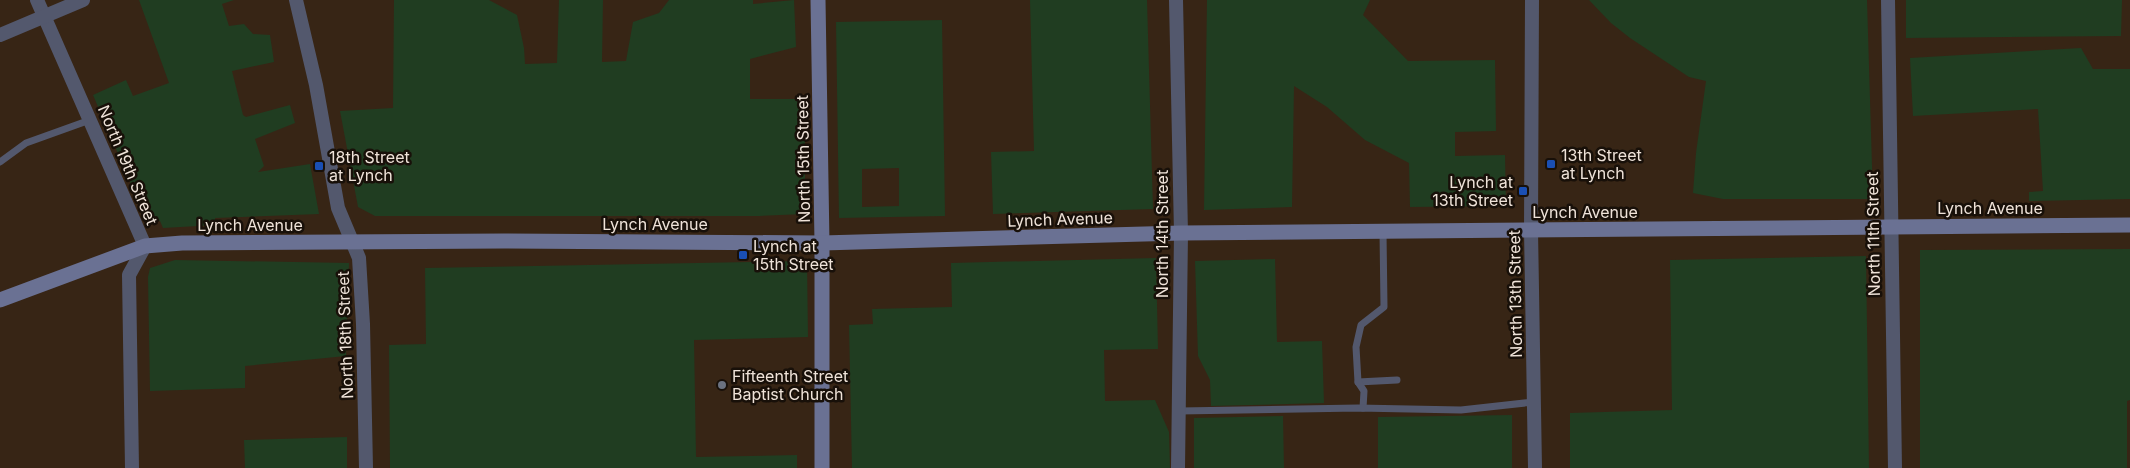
<svg xmlns="http://www.w3.org/2000/svg" width="2130" height="468" viewBox="0 0 2130 468" font-family="Inter,sans-serif">
  <rect width="100%" height="100%" fill="#372515"/>
  <!-- green -->
  <g fill="#203d21" fill-rule="evenodd">
    <path d="M139,0H234L222,4L229,26L244,24L253,34L270,35L274,62L232,71L243,115L246,117L290,105L295,123L255,139L264,166L258,172L310,164L319,214L215,218L216,225L163,228L160,221L152,219L148,211L143,212L93,95L126,80L133,96L169,83Z"/>
    <path d="M394,0H489L517,15L524,48L525,64L557,63L559,0H603L602,62L626,61L633,22L659,13L669,0H753V4L794,0L796,47L750,59V99H805V214L759,216H375L358,207L340,111L393,108Z"/>
    <path d="M1030,0H1147L1153,209L993,214L991,152L1034,151Z"/>
    <path d="M1207,0H1370L1363,15L1408,61L1495,60L1496,131L1455,132V156L1505,155L1506,206L1410,207L1409,163L1365,140L1327,107L1294,86L1292,207L1204,210Z"/>
    <path d="M1589,0H1867L1873,199H1723L1693,193L1696,153L1706,81L1689,77L1630,38L1611,23Z"/>
    <path d="M1906,0H2122L2121,36L1906,38Z"/>
    <path d="M942,20L945,216L839,218L836,22ZM899,168V206L862,207V169Z"/>
    <path d="M2081,48L2093,69H2130V199L2029,201V192L2043,191L2038,109L1913,116L1910,58Z"/>
    <path d="M2130,249V400L2127,401V468H1920V250Z"/>
    <path d="M1866,256L1869,468H1570V413L1672,410L1670,260Z"/>
    <path d="M1156,258L1158,349L1104,350L1105,401L1155,400L1169,432L1170,468H852L849,325L873,324L872,309L952,307L951,263Z"/>
    <path d="M1275,259L1277,342L1322,341L1324,403L1211,406L1210,380L1198,356L1195,261Z"/>
    <path d="M175,260L349,263L346,356L245,366V388L150,391L148,277L150,268Z"/>
    <path d="M807,261L808,337L694,340L696,457L797,455V468H390L389,345L426,344L425,268Z"/>
    <path d="M1512,415V468H1378V417Z"/>
    <path d="M1283,416L1284,468H1194V418Z"/>
    <path d="M347,437V468H245L244,440Z"/>
  </g>
  <g fill="none" stroke-linecap="round" stroke-linejoin="round">
    <!-- lane -->
    <g stroke="#53586d" stroke-width="7">
      <path d="M0,162L26,143L90,120"/>
      <path d="M1358,382L1397,380"/>
      <path d="M1363,408L1364,391L1358,382L1356,347L1361,325L1384,307L1383,232"/>
      <path d="M1179,411L1358,408L1461,410L1534,402"/>
    </g>
    <!-- street -->
    <g stroke="#53586d" stroke-width="14">
      <path d="M37,0L145,246L129,275L132,468"/>
      <path d="M296,0L316,85L338,208L359,258L363,324L366,468"/>
      <path d="M1176,0L1181,233L1178,468"/>
      <path d="M1532,0L1531,230L1535,468"/>
      <path d="M1888,0L1895,468"/>
      <path d="M0,35L83,0"/>
    </g>
    <!-- secondary -->
    <g stroke="#6a7193" stroke-width="15">
      <path d="M818,0L822,243V468"/>
      <path d="M0,300L145,246L182,243L504,241L822,243L1181,233L2130,225"/>
    </g>
  </g>
  <!-- markers -->
  <g fill="#1a4fb4" stroke="#181009" stroke-width="2">
    <rect x="1546" y="159" width="10" height="10" rx="2.5"/>
    <rect x="314" y="161" width="10" height="10" rx="2.5"/>
    <rect x="1518" y="186" width="10" height="10" rx="2.5"/>
    <rect x="738" y="250" width="10" height="10" rx="2.5"/>
  </g>
  <circle fill="#6b7280" stroke="#181009" stroke-width="2" cx="722" cy="385" r="5"/>
  <g text-anchor="middle" stroke-width="5" stroke-linejoin="round" paint-order="stroke">
    <!-- poi labels -->
    <g font-size="16" fill="#efe3d9" stroke="#181009" text-anchor="start">
      <text x="1561" y="161">13th Street<tspan x="1561" dy="18">at Lynch</tspan></text>
      <text x="329" y="163">18th Street<tspan x="329" dy="18">at Lynch</tspan></text>
      <text x="1513" y="188" text-anchor="end">Lynch at<tspan x="1513" dy="18">13th Street</tspan></text>
      <text x="753" y="252">Lynch at<tspan x="753" dy="18">15th Street</tspan></text>
      <text x="732" y="382">Fifteenth Street<tspan x="732" dy="18">Baptist Church</tspan></text>
    </g>
    <!-- street labels -->
    <g font-size="16" fill="#efe3d9" stroke="#181009">
      <text transform="translate(803 159) rotate(-91)" y="6">North 15th Street</text>
      <text transform="translate(128 165) rotate(67)" y="6">North 19th Street</text>
      <text x="1990" y="214">Lynch Avenue</text>
      <text x="1585" y="218">Lynch Avenue</text>
      <text transform="translate(1060 219) rotate(-2)" y="6">Lynch Avenue</text>
      <text x="655" y="230">Lynch Avenue</text>
      <text x="250" y="231">Lynch Avenue</text>
      <text transform="translate(1162 234) rotate(-90)" y="6">North 14th Street</text>
      <text transform="translate(1873 234) rotate(-91)" y="6">North 11th Street</text>
      <text transform="translate(1515 294) rotate(-91)" y="6">North 13th Street</text>
      <text transform="translate(345 335) rotate(-92)" y="6">North 18th Street</text>
    </g>
  </g>
</svg>
